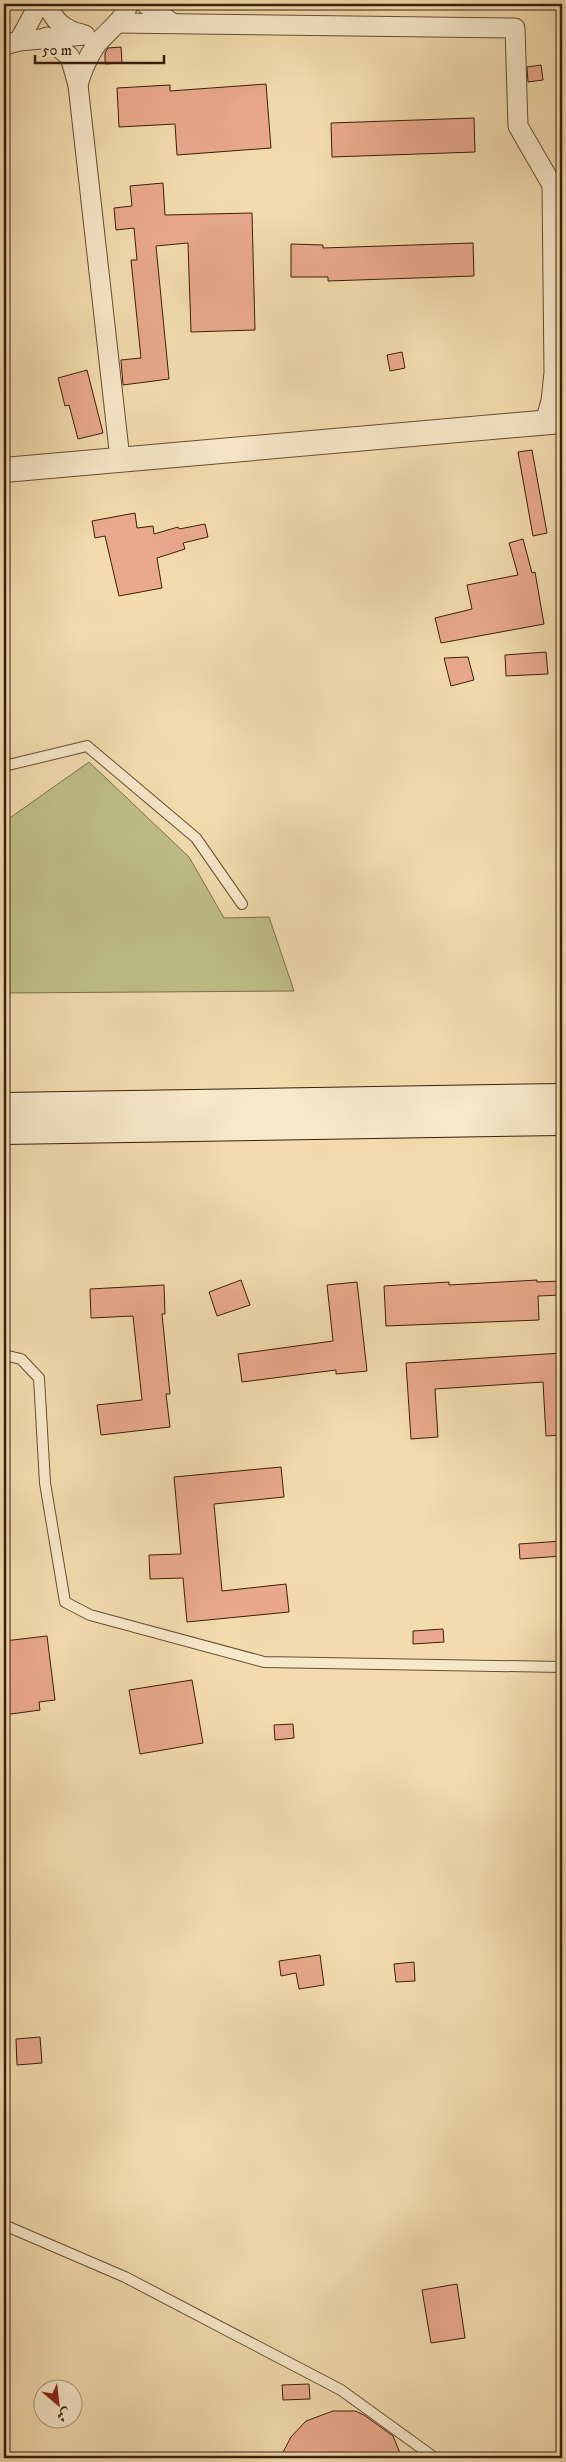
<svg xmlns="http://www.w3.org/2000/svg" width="566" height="2462" viewBox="0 0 566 2462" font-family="'IM FELL DW Pica',Amiri,serif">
  <rect width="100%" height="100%" fill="#f2dcae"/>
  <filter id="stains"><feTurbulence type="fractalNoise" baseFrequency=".004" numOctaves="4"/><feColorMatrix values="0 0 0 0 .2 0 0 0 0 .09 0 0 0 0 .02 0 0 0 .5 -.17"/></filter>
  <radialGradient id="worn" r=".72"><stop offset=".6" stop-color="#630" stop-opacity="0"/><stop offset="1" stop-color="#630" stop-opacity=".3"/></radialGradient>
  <!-- green -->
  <path fill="#bfbf87" stroke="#7d6e4a" d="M89,762L189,857L224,918L269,917L294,991L4,993V822Z"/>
  <!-- building -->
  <g fill="#eaa98c" stroke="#3b1e0c">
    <path d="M121,47L122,63L105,64V53L108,48Z"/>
    <path d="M541,65L543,80L528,82L527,67Z"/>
    <path d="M266,84L271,148L177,155L175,124L119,127L117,88L170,85V91Z"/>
    <path d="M474,118L475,152L332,157L331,123Z"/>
    <path d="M163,183L165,215L252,213L255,330L191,332L188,243L156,246L169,379L123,385L121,360L141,358L131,260H137L134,228L116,230L114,208L132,206L130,186Z"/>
    <path d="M473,243L474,276L328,281V277H291V244L323,245V248Z"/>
    <path d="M402,352L405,368L390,371L387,355Z"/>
    <path d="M87,370L103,433L78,439L69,405L65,406L58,378Z"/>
    <path d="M532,450L547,533L533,536L518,452Z"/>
    <path d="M135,513L137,528L153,526L154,534L178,527L179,529L205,524L208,537L183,543L185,549L157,558L162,588L119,596L105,536L95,538L92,521Z"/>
    <path d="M523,539L532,573L535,572L544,624L441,643L435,618L472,609L467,585L518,575L509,543Z"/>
    <path d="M546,652L548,674L506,676L505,655Z"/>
    <path d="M468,657L474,680L451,686L444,658Z"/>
    <path d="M241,1280L250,1305L217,1316L209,1292Z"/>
    <path d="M537,1280V1282L562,1281V1295L538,1296L539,1320L386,1326L384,1286L449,1282V1285Z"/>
    <path d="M357,1282L367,1371L336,1374V1370L242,1382L238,1354L333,1341L327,1285Z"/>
    <path d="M164,1285L165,1314H162L170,1394H166L170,1427L101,1435L97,1405L142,1400L133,1316L91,1318L90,1289Z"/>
    <path d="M562,1353V1435L546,1436L543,1382L435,1389L438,1437L411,1439L406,1363Z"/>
    <path d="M281,1467L284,1497L214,1504L222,1591L286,1584L289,1612L187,1622L183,1578L150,1579L149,1555L181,1554L174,1477Z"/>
    <path d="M562,1541V1556L520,1559L519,1544Z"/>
    <path d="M443,1629L444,1642L413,1644V1631Z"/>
    <path d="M47,1636L55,1700L39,1702L40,1710L4,1715V1641Z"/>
    <path d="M192,1680L203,1743L140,1754L129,1690Z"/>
    <path d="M293,1724L294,1738L275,1740L274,1725Z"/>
    <path d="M320,1955L324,1985L299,1989L296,1973L281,1976L279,1961Z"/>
    <path d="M414,1962L415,1981L396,1982L394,1964Z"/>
    <path d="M40,2037L42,2063L17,2065L16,2039Z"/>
    <path d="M457,2284L465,2338L431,2343L422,2290Z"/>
    <path d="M309,2384L310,2399L283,2400L282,2385Z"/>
    <path d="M333,2411H355L364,2415L393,2436L402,2458H280L291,2437L306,2421Z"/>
  </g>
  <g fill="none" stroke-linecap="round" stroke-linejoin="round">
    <defs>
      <g id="service">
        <path d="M4,766L87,746L196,838L242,904"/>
        <path d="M4,1355L21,1359L39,1378L45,1483L65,1602L90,1615L264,1662L562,1667"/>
        <path d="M4,2225L125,2277L341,2390L435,2458"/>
      </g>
      <g id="minor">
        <path d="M47,4C54,21 64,30 82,34"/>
        <path d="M146,4L172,23"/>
        <path d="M117,23L515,28L518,126L552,185L554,373L551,401L545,422"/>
        <path d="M47,37L70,57L78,85L120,459"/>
        <path d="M19,41L39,4"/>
        <path d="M4,45L19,41L85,35"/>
        <path d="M78,85C82,70 88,57 96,45C106,32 125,20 128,4"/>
      </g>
      <path id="tertiary" d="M4,470L562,421"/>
      <g id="secondary">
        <path d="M4,1106L562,1097"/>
        <path d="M4,1131L562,1122"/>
      </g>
    </defs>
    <!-- service casing -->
    <use href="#service" stroke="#694e34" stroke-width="12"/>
    <!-- minor casing -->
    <use href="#minor" stroke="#694e34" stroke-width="21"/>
    <!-- tertiary casing -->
    <use href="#tertiary" stroke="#694e34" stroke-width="26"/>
    <!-- secondary casing -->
    <use href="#secondary" stroke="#3b1e0c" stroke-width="28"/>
    <!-- service -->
    <use href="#service" stroke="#f7e8ca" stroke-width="10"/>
    <!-- minor -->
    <use href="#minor" stroke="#f7e8ca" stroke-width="19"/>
    <!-- tertiary -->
    <use href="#tertiary" stroke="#f7e8ca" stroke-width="24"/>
    <!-- secondary -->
    <use href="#secondary" stroke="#f7e8ca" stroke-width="26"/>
  </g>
  <!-- margin -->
  <rect width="566" height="2462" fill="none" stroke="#f2dcae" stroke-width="20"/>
  <rect x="5" y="5" width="556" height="2452" fill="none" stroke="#3b1e0c" stroke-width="2.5"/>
  <rect x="10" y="10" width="546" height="2442" fill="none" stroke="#3b1e0c"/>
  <!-- north arrow -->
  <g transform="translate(58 2404) rotate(152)"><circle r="24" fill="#f7e8ca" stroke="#ac977e"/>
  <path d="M0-4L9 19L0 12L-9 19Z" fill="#8f2418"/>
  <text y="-8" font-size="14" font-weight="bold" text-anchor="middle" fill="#3b1e0c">ش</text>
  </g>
  <!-- scale -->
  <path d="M35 55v8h129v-8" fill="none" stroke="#3b1e0c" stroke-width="2.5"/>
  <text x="42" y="55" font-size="15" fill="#3b1e0c" stroke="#f7e8ca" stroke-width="4" paint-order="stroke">50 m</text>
  <rect width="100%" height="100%" filter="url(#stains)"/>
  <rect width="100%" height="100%" fill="url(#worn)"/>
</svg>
